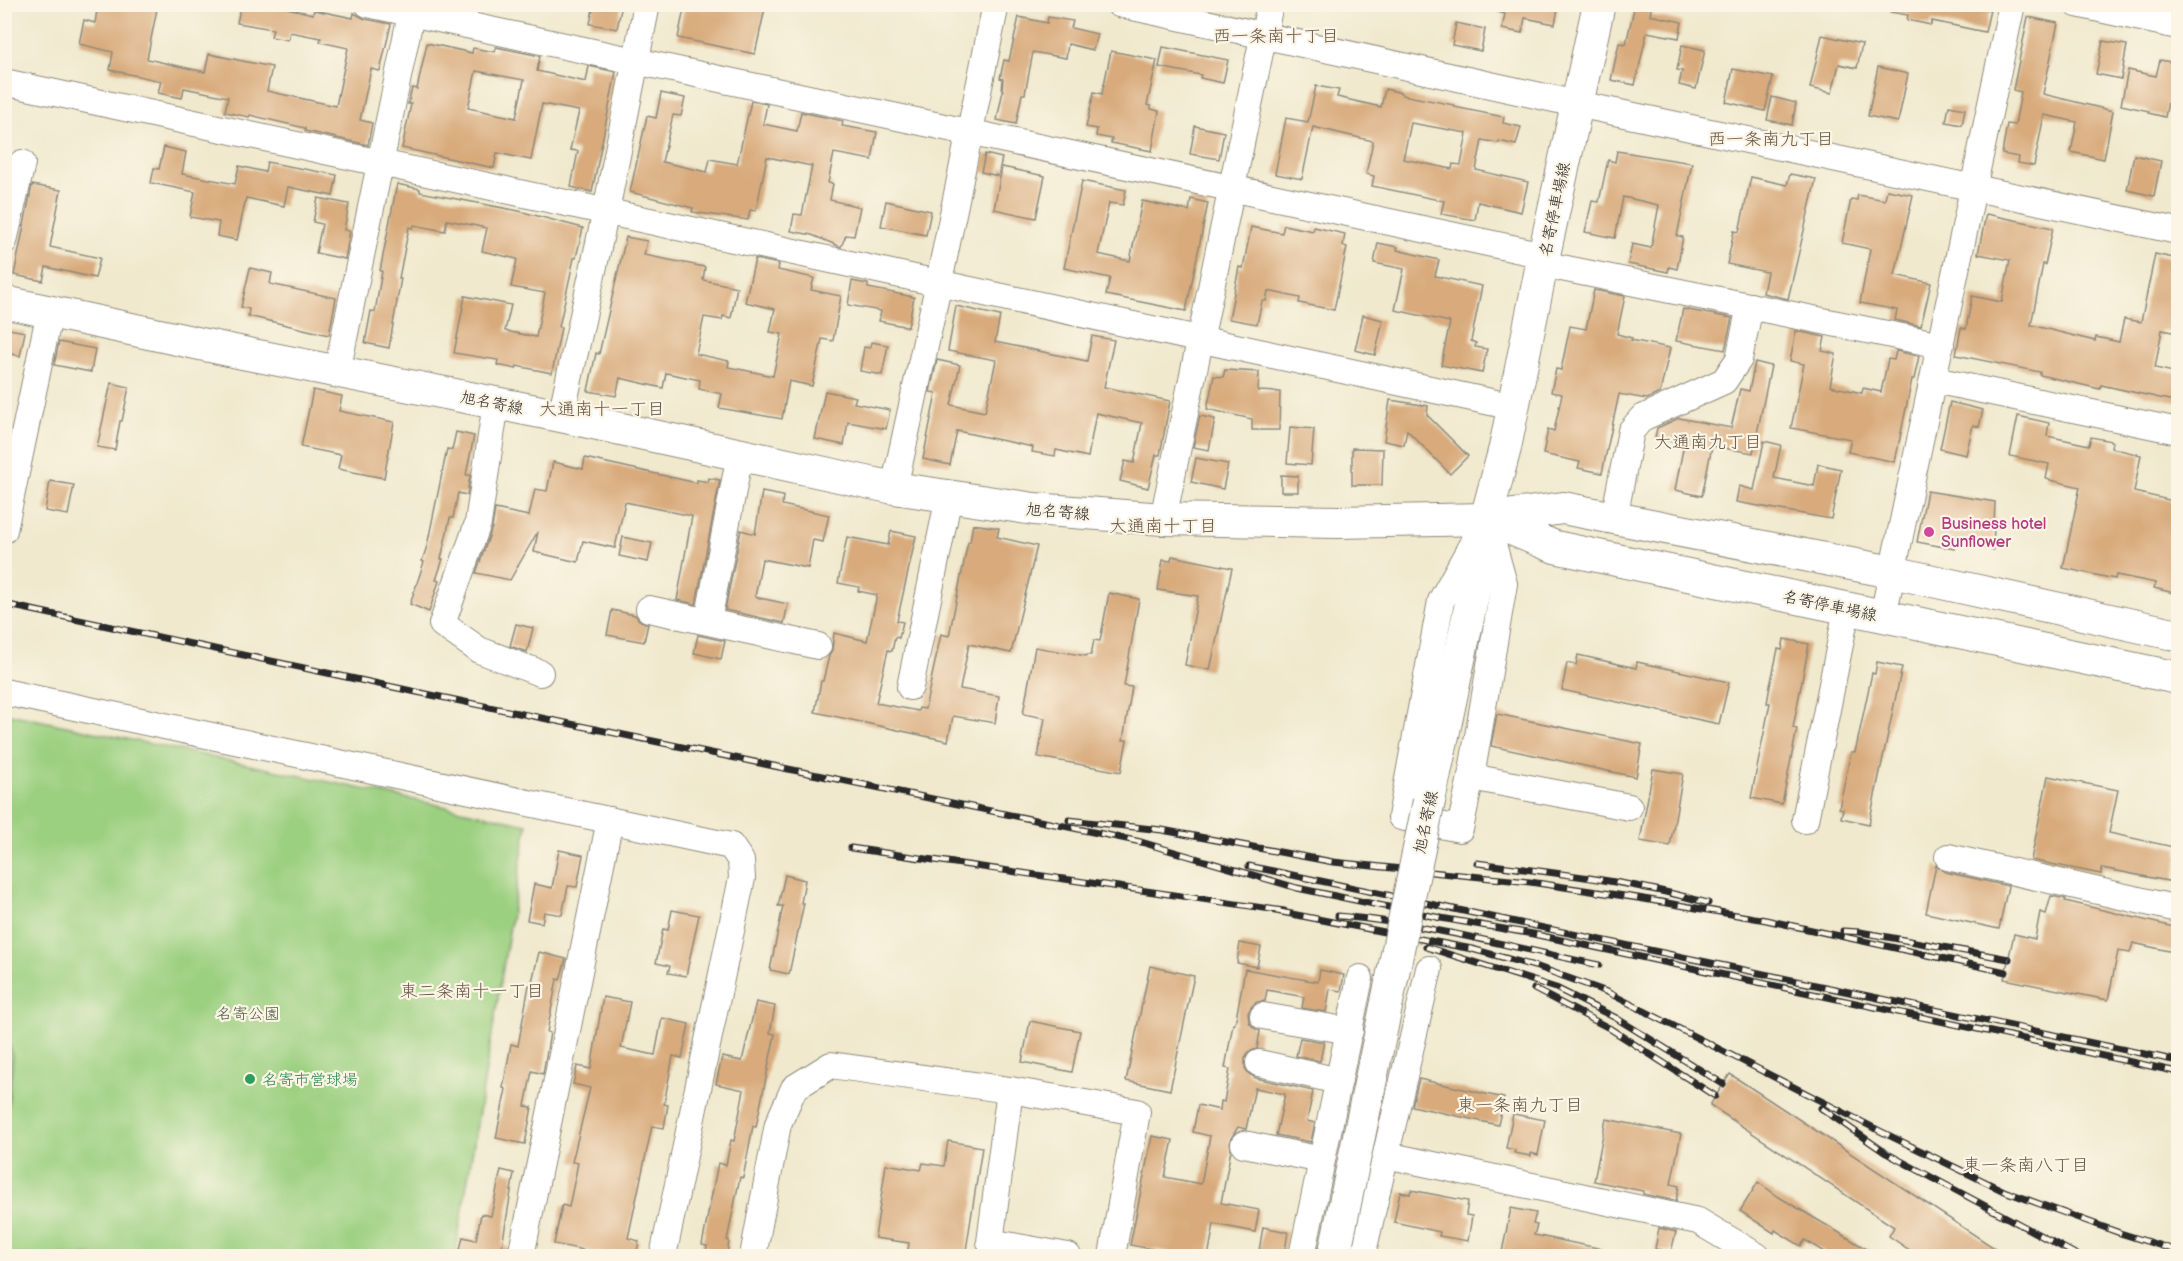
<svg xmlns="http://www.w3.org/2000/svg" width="2183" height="1261" viewBox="0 0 2183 1261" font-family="'Balsamiq Sans','Klee One',sans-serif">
  <rect width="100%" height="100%" fill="#fcf5e5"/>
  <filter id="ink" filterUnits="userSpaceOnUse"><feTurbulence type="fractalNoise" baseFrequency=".0167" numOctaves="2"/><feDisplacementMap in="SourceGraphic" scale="12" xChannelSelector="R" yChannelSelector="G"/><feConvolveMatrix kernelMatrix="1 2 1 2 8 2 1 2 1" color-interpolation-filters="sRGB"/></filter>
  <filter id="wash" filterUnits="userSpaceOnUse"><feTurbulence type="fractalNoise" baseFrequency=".008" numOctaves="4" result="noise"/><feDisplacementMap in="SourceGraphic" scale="24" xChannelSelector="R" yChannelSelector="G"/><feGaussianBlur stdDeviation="1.35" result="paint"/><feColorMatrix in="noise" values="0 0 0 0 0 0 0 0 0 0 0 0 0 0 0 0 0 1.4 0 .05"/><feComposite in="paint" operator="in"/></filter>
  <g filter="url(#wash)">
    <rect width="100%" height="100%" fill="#f0e9ce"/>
    <!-- green -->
    <path fill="#9cd081" stroke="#647e56" stroke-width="1.5" d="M5,713L527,824L455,1256H5Z"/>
    <!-- forest -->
    <path fill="#7db26f" stroke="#546e4d" stroke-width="1.5" d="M4,1022L13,1058L5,1136H4Z"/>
    <g id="blocks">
      <!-- building -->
      <g fill="#d8aa7b" fill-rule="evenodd">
        <path d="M98,4H158L147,59L205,72L209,54L272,67L267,91L336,106L348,48L320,42L321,38L290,32L288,40L271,37L273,29L237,23L241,4H269L313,14L314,10L353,18L354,13L365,19L391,24L380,71L371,69L360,120L372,123L368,145L305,131V128L250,115L249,117L225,112L228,97L184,88L182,98L158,93L161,81L110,70L113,52L79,44L84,20L95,23Z"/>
        <path d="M594,4H622L617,29L590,24Z"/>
        <path d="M685,4H766L755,54L678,38Z"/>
        <path d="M1498,4H1559L1555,24L1525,18L1522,33L1502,29L1505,14L1498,12Z"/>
        <path d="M1635,4H1652L1650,15L1682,22L1679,38L1647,32L1635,85L1611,80L1619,43L1626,44Z"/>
        <path d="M1891,4H1967L1990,10L1985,32L1932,21L1931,25L1907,20L1908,15L1890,12Z"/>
        <path d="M1019,17L1047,23L1048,17L1073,21L1071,28L1097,34L1093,50L1068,44L1066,58L1033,52L1025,94H1022L1016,124L997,120L1003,90H1002L1003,79L1000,78L1004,60L1009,61Z"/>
        <path d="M2028,17L2058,23L2043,94L2113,111L2104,159L2071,152L2077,122L2044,115L2034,166L2018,163L2019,157L2002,154L2007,124L2015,125L2021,92L2013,90Z"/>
        <path d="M1456,23L1485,29L1481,51L1452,45Z"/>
        <path d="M1822,35L1862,44L1857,68L1839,64L1832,93L1810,88Z"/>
        <path d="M2103,41L2127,45L2121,79L2096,74Z"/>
        <path d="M427,43L472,53L473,48L495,52L496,47L540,56L537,71L586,82L589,66L616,72L592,192L571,187L578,151L570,150L579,111L542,104L531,160L497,153L494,168L402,148L411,104H408L412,88L417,89ZM476,71L524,80L516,118L468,108Z"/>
        <path d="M1682,45L1705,50L1696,89L1679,85L1682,71L1677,70Z"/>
        <path d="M1163,47L1228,60L1223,83L1200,78L1201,75L1159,67Z"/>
        <path d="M1111,51L1157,60L1147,105L1151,106V109L1159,111L1152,151L1111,143L1112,139L1096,136L1097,129L1086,127L1094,92L1102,94Z"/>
        <path d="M2160,60L2176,63L2165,117L2148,113L2149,111L2121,105L2128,70L2156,76Z"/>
        <path d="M1878,67L1908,74L1898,122L1868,116Z"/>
        <path d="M1733,69L1773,77L1765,111L1726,102Z"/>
        <path d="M1316,86L1339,90L1337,97L1381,107L1385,89L1402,93V95L1454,105V107L1504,117L1503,123L1521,127L1516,145L1499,141V143L1482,140L1476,170L1528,182L1521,212L1478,202L1475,220L1441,214L1444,201L1372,186L1374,176L1366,174L1373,141L1313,127L1302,179L1275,174L1286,118L1308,122ZM1411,123L1467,133L1461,165L1453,164L1452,169L1403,159Z"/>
        <path d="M661,93L685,98L681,116L673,115L662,162L707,172L710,159L737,164L751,101L767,104L763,124L797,131L801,112L843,121L842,126L877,132L872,160L834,153L828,183L833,184L830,200L860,207L854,236L846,235L841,247L812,235L791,231L794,214L802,215L812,166L767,157L756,211L750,210L748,220L692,212L693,208L630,192L647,116L656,118Z"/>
        <path d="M1772,97L1796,103L1792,125L1767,120Z"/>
        <path d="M1949,106L1965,109L1962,125L1946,122Z"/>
        <path d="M1195,126L1224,132L1219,159L1190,154Z"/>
        <path d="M164,147L186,152L182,174L235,184L239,166L265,172L267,162L337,175L333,196L288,187L284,206L246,198L237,240L217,236L219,222L190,217L195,192L151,183L154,168L159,169Z"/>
        <path d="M1617,151L1692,163L1677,236L1683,237L1677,269L1669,267L1668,272L1628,264L1632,244L1651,248L1659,205L1623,197L1615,238L1585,232L1592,201L1599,202L1608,160L1615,162Z"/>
        <path d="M985,154L1002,158L998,176L981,172Z"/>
        <path d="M2134,155L2161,161L2154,196L2127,190Z"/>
        <path d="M1002,167L1045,176L1036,218L994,209Z"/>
        <path d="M1790,174L1816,179L1788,299L1763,293L1767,272L1727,264L1734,231L1739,232L1751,177L1787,185Z"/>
        <path d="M1082,181L1126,190L1123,205L1109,203L1098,254L1130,261L1142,201L1189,211L1191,199L1208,203L1186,311L1106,295L1110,278L1064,268Z"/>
        <path d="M397,184L420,189V192L519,211L583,228L576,258H574L559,327L561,328L552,373L517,366L516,369L497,365L498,360L454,353L465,296L511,305L505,331L536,337L545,293L511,287L517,259L482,251L487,228L447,220L445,231L414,225L413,228L409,227L399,278H401L389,348L365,343L371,311L375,312L382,271H380Z"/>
        <path d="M32,185L61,190L50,247L100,258L95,278L46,267L43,281L14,275Z"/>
        <path d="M1887,190L1913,195L1895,275L1931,283L1921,326L1895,320L1897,310L1860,303L1870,249L1842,243L1851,199L1857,200L1858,195L1885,200Z"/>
        <path d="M318,198L349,204L344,230L350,231L345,259L316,253L322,224L313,222Z"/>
        <path d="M886,201L931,211L926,235L881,226Z"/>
        <path d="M1986,214L2053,228L2045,265L2043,264L2031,325L2095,341L2096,337L2119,342L2124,319L2141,322L2155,254L2178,259V333L2162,330L2155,368L2178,373V402L2101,385L2100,389L2040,375V372L1956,355L1961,328L1966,329L1972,296L2002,302L2010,260L1978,254Z"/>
        <path d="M1284,225L1313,231L1314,227L1345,234L1343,246L1347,247L1334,310L1299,303L1300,298L1268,291L1266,301H1262L1257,324L1229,319L1239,267L1243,268L1251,227L1282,233Z"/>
        <path d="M626,237L647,241L644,255L705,267L703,280L737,287L731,318L723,316L722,320L704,317L696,354L729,361L728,367L773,376L782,334L770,332L775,309L745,302L755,259L779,264L778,270L814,278L811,290L841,296L833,341L822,339L812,386L789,381L782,419L719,408L722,394L699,389L700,380L666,373L663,388L620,378L616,396L588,391L596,353L599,354Z"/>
        <path d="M1378,243L1398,247L1397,250L1439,260L1435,276L1482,286L1471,341L1476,343L1475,347L1487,349L1482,373L1441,365L1450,322L1395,310L1404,269L1374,263Z"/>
        <path d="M250,268L272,273L270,284L336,298L329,335L248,316L249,309L241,307Z"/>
        <path d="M852,281L868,284V288L914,297L908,327L879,321L881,311L848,305Z"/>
        <path d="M1594,290L1625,296L1617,334L1632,338L1631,340L1670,348L1660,393L1647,399L1619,394L1602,473L1578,468L1580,462L1543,454L1548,429L1554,431L1562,394L1551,392L1556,369L1561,370L1570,326L1586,329Z"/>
        <path d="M956,306L1000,316L995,342L1029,349L1087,361L1092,336L1114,340L1104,387L1170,401L1160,455H1156L1148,488L1120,481L1125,461L1134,463L1142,423L1096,413L1088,457L1056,450L1055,456L1032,452L1033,447L957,431L950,465L923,459L936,393L930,392L937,360L960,365L951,405L985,412L996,360L948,351Z"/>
        <path d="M1683,309L1732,318L1725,350L1676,341Z"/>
        <path d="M1363,315L1383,320L1375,355L1355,350Z"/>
        <path d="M4,328L25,332L20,356L4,352Z"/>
        <path d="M1796,331L1825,337L1822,351L1836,354L1830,386L1862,393L1863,388L1881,392L1888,359L1894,360L1896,351L1919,356L1914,379H1912L1895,462L1848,452L1851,439L1791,428L1804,364L1790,361Z"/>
        <path d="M59,342L95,349L91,372L54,365Z"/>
        <path d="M871,342L888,345L882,375L860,371L864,347L870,348Z"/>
        <path d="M1755,362L1771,366L1753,453L1712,446L1702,496L1675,490L1684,444L1655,438L1657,428L1679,418L1731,428L1740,389L1749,391Z"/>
        <path d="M1225,370L1259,372L1258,391L1280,392L1279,430H1252V419L1207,409L1214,376L1223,377Z"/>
        <path d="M111,383L129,387L122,421H120L115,450L97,447Z"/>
        <path d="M313,390L342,396L339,411L394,422L384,478L338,469L341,455L301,447Z"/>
        <path d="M825,391L856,397L854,403L890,410L886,429L848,422L844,445L815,439Z"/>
        <path d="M1390,400L1428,406L1427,415L1468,456L1450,474L1407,430L1404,445L1384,441Z"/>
        <path d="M1950,402L1983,410L1979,427L1973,425L1966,455L1940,449Z"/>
        <path d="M1200,416L1215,419L1209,450L1193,447Z"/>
        <path d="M2018,416L2049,423L2047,436L2089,445L2091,437L2112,441L2111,448L2141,455L2134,492L2178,502V594L2154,588L2156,583L2116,575L2115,579L2063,568L2080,487L2046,479L2049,464L2010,456Z"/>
        <path d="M1290,427L1314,429L1311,465L1287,463Z"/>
        <path d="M456,432L474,436L466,475H470L467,495L458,493L453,518H450L441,559H443L436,580L439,581L429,612L410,604L424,562L422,561L427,546L447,449L452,450Z"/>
        <path d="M1764,441L1781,445L1774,478L1814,486L1818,464L1841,469L1831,519L1736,502L1739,486L1754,490Z"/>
        <path d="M1352,448L1383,449L1382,485H1352Z"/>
        <path d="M585,458L697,483V480L708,482L709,478L720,480L696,604L677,600L692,516L625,502L615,548L583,541L578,562L534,552L538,531L510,580L476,573L492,528L495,509L529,516L535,489L547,491L553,462L583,469Z"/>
        <path d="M1196,458L1228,464L1223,489L1191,482Z"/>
        <path d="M1281,475L1298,476V492H1281Z"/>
        <path d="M50,481L74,485L68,515L45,511Z"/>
        <path d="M1927,491L1995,502L1993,550L1956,542L1955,549L1917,542Z"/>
        <path d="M762,492L783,496L782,505L829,515L823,542L813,540L808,568L762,559L755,597L788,604L784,623L725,610L741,530L755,534Z"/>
        <path d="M973,524L999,528L997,537L1037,546L1011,653L969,644L960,689L999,696L995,723L953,716L948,741L815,712L821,681H823L829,656L832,650L834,633L867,641L877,595L858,591L859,587L838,583L847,537L888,545L891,531L916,536L897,621L903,622L899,638L895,637L892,651L888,650L876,703L918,711L919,708L925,709L941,634L949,636L968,542H970Z"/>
        <path d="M623,537L652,543L648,562L619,556Z"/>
        <path d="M1172,556L1232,568L1210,670L1185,665L1198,596L1158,590L1163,560L1171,561Z"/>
        <path d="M1109,593L1139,599L1124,686L1132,687L1123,740H1127L1121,772L1038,757L1045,718L1023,714L1035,647L1086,656L1087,655H1091L1094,640L1100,641Z"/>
        <path d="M612,610L635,615L639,620L648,624L644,642L607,635Z"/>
        <path d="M516,624L533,628L527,652L510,646Z"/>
        <path d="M698,635L725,641L721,659L694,653Z"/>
        <path d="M1784,639L1809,644L1793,728L1797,729L1782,804L1751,798L1770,703H1767L1770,686L1778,649L1782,650Z"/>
        <path d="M1578,655L1636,668L1637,662L1729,682L1719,724L1562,690L1567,663L1576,665Z"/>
        <path d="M1877,662L1902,667L1869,824L1841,818L1843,809L1839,808L1851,752H1855L1857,744L1872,673L1875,674Z"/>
        <path d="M1497,714L1642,744L1636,777L1491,746Z"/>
        <path d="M1653,769L1683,774L1670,846L1640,841Z"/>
        <path d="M2048,776L2118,790L2109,833L2178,848V858L2173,882L2102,868L2101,874L2031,860Z"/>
        <path d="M559,850L583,855L577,887L568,886L562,915L544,912L542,923L527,920L534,884L552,888Z"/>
        <path d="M1936,865L1945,872L2008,886L1999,929L1926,913Z"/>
        <path d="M785,875L805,880L801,903H804L789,974L770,970L783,906H778Z"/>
        <path d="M2051,896L2066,899L2065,901L2178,928V953L2133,943L2130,953L2118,951L2108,1000L2004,979L2014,934L2035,939L2040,912L2046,914Z"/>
        <path d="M672,910L699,915L686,976L668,973L670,966L656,963L663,929L668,930Z"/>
        <path d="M1240,943L1261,947L1257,967L1237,963Z"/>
        <path d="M539,952L566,959L560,980L557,979L547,1032L550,1033L543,1074L532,1071L525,1106L532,1107L525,1144L496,1138L506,1089L503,1088L511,1044L518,1046L529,985L531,986Z"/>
        <path d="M1150,966L1194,976L1170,1090L1126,1081Z"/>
        <path d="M1245,969L1318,982L1320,970L1344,975L1341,991L1330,989L1326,1012L1302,1008L1304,997L1267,990L1265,1001L1257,1002L1252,1006L1248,1013L1249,1022L1254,1028L1260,1031L1257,1049L1248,1052L1245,1059V1068L1249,1074L1256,1078L1313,1091L1307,1121L1315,1123L1311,1142L1276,1135L1285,1094L1255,1088L1246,1129L1238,1127L1230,1140L1231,1150L1221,1203L1259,1210L1255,1232L1214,1224L1208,1257H1195L1130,1245L1152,1136L1173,1140L1165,1177L1201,1184L1210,1136L1193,1132L1198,1105L1220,1110L1221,1101L1224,1102L1230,1069L1225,1068L1233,1024H1235Z"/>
        <path d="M603,997L630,1002L621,1048L655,1055L662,1018L689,1024L682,1058L673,1056L664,1104L668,1105L664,1128L652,1126L628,1238L639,1241L636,1257H608V1255L554,1244L562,1205L569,1207L578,1163L572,1162L590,1088L573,1084L577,1066L591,1069Z"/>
        <path d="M756,1002L775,1006L770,1033L775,1034L756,1127L753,1126L743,1178L740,1177L727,1240H729L727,1257H705L707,1246L702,1245L718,1163L726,1165L731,1140L734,1141L744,1090L716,1084L722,1057L742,1061Z"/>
        <path d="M1030,1021L1080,1031L1072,1072L1022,1062Z"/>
        <path d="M1300,1038L1324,1042L1320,1061L1296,1056Z"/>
        <path d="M1730,1074L2008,1257H1920L1889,1236L1894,1227L1710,1105Z"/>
        <path d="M1419,1079L1504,1098L1498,1125L1412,1106Z"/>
        <path d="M1513,1114L1545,1120L1538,1155L1531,1153V1156L1514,1153L1515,1150L1506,1148Z"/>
        <path d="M1606,1119L1681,1134L1671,1184L1679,1186L1676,1201L1643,1194V1191L1594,1181Z"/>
        <path d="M948,1141L982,1147L965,1257H907L909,1243L875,1238L886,1164L921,1170L923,1163L944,1166Z"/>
        <path d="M501,1170L514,1173L502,1246L508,1247L506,1257H471L459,1254L463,1237L476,1240L481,1214L491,1216Z"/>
        <path d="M1758,1182L1779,1197L1880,1257H1832L1805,1240L1801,1246L1775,1230L1774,1233L1740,1211Z"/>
        <path d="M1411,1190L1468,1201L1466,1215L1472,1216L1468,1241L1439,1236L1440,1232L1394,1222L1400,1192L1410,1194Z"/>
        <path d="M1511,1208L1536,1213L1533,1224L1537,1225L1534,1235L1603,1249L1602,1257H1501Z"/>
        <path d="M1263,1227L1288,1232L1284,1257H1258Z"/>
        <path d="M1659,1228L1676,1232L1671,1252L1655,1249Z"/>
      </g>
    </g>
  </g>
  <g filter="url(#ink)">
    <use href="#blocks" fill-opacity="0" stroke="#8e8a7c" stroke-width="1.5"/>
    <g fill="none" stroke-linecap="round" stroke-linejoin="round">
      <defs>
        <g id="minor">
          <path d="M368,4L1544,255"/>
          <path d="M1119,4L1577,104L2178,231"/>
          <path d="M2077,4L2178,26"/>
          <path d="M4,82L1514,407"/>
          <path d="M4,241L22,163"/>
          <path d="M1542,264L1941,345"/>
          <path d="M337,372L411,14"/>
          <path d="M1934,380L2178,431"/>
          <path d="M496,403L478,523L442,624L479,650L540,673"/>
          <path d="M561,416L606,211L647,4"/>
          <path d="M894,488L939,282L996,4"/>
          <path d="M1614,518L1631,431L1642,418L1724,381L1739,359L1750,306"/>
          <path d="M1163,519L1270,4"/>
          <path d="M1486,519L1504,584L1471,777L1460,829L1401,817L1441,601Z"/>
          <path d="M4,530L50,311"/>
          <path d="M649,609L818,646"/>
          <path d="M1883,616L2012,4"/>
          <path d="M708,621L740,454"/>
          <path d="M910,687L949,496"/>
          <path d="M4,692L731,846L741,861L742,878L663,1256"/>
          <path d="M1471,777L1629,807"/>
          <path d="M1805,820L1847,609"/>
          <path d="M1948,857L2178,909"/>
          <path d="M1263,1016L1350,1031"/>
          <path d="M1259,1063L1339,1081"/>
          <path d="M1010,1090L1137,1112L1112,1256"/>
          <path d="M1244,1144L1322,1160"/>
          <path d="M1386,1155L1698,1221L1757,1256"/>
          <path d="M521,1256L610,820"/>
          <path d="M753,1256L778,1124L794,1088L831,1065L1010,1090L990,1242L1068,1256"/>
          <path d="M1302,1256L1360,978"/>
          <path d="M1362,1256L1429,969"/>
        </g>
        <g id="major">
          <path d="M4,302L243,353L561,416L894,488L1034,509L1163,519L1338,522L1486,519L1563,508L1892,572L2178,635"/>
          <path d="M1487,519L1555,547L2178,678"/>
          <path d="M1429,801L1476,580L1486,519L1505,448L1542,264L1599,4"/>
        </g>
      </defs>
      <!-- minor casing -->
      <use href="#minor" stroke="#8e8a7c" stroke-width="28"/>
      <!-- major casing -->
      <use href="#major" stroke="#8e8a7c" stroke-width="34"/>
      <!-- minor -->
      <use href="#minor" stroke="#fff" stroke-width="26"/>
      <!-- major -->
      <use href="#major" stroke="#fff" stroke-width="32"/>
      <defs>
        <g id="rail">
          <path d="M4,604L407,690L1141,842L1297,888L1441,918L1533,934L2178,1072"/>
          <path d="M1069,820L1162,830L1333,862L1530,882L1638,898L1766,920L2006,972"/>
          <path d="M851,848L1284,911"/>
          <path d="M1477,863C1554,873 1633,881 1708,903"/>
          <path d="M1249,866L2178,1061"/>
          <path d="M1276,911L1472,949L1538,967L1607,992L1882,1132L2004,1191L2120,1233L2178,1251"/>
          <path d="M1338,916C1424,923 1515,948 1599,965"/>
          <path d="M1843,931L1860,932L2009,959"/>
          <path d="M1426,947L1556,988L1616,1018L1723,1084"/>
          <path d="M1534,989L1609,1028L1715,1096"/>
          <path d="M1821,1108L1886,1153L2079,1256"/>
        </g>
      </defs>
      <!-- rail casing -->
      <use href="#rail" stroke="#2b2b2b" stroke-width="7"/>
      <!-- rail -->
      <use href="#rail" stroke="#fcf5e5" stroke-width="4.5" stroke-dasharray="14" stroke-linecap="butt"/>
      <defs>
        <path id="major-bridge" d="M1334,1256L1429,801"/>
      </defs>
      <!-- major-bridge casing -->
      <use href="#major-bridge" stroke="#8e8a7c" stroke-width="34" stroke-linecap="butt"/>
      <!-- major-bridge -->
      <use href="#major-bridge" stroke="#fff" stroke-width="32"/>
    </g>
  </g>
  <!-- markers -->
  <circle fill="#d1479c" stroke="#fcf5e5" stroke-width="2" cx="1929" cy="532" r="6"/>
  <circle fill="#2e9e5b" stroke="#fcf5e5" stroke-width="2" cx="250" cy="1079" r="6"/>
  <g text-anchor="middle" stroke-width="4.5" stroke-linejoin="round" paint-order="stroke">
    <!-- street labels -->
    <g font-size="16" fill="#2b2b2b" stroke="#fcf5e5">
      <text transform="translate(1554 209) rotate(-78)" y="6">名寄停車場線</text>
      <text transform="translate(492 402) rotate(11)" y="6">旭名寄線</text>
      <text transform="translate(1058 511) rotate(5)" y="6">旭名寄線</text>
      <text transform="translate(1830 605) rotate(12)" y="6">名寄停車場線</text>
      <text transform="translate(1425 822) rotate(-78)" y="6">旭名寄線</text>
    </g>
    <!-- hotel labels -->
    <g font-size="16" fill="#b23c85" stroke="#fcf5e5" text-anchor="start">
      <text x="1941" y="529">Business hotel<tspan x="1941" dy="18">Sunflower</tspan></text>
    </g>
    <!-- park labels -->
    <g font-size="16" fill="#4d5d45" stroke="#fcf5e5">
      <text x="248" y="1019">名寄公園</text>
    </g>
    <!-- leisure labels -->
    <g font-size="16" fill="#27864d" stroke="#fcf5e5" text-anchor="start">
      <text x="262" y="1085">名寄市営球場</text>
    </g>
    <!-- neighbourhood labels -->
    <g font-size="18" fill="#685747" stroke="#fcf5e5">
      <text x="1276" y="42">西一条南十丁目</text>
      <text x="1771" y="145">西一条南九丁目</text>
      <text x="602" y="415">大通南十一丁目</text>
      <text x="1708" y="448">大通南九丁目</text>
      <text x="1163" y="532">大通南十丁目</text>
      <text x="472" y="997">東二条南十一丁目</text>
      <text x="1520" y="1111">東一条南九丁目</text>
      <text x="2026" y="1171">東一条南八丁目</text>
    </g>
  </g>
  <!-- margin -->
  <rect width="2183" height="1261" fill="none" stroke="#fcf5e5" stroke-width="24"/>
</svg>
